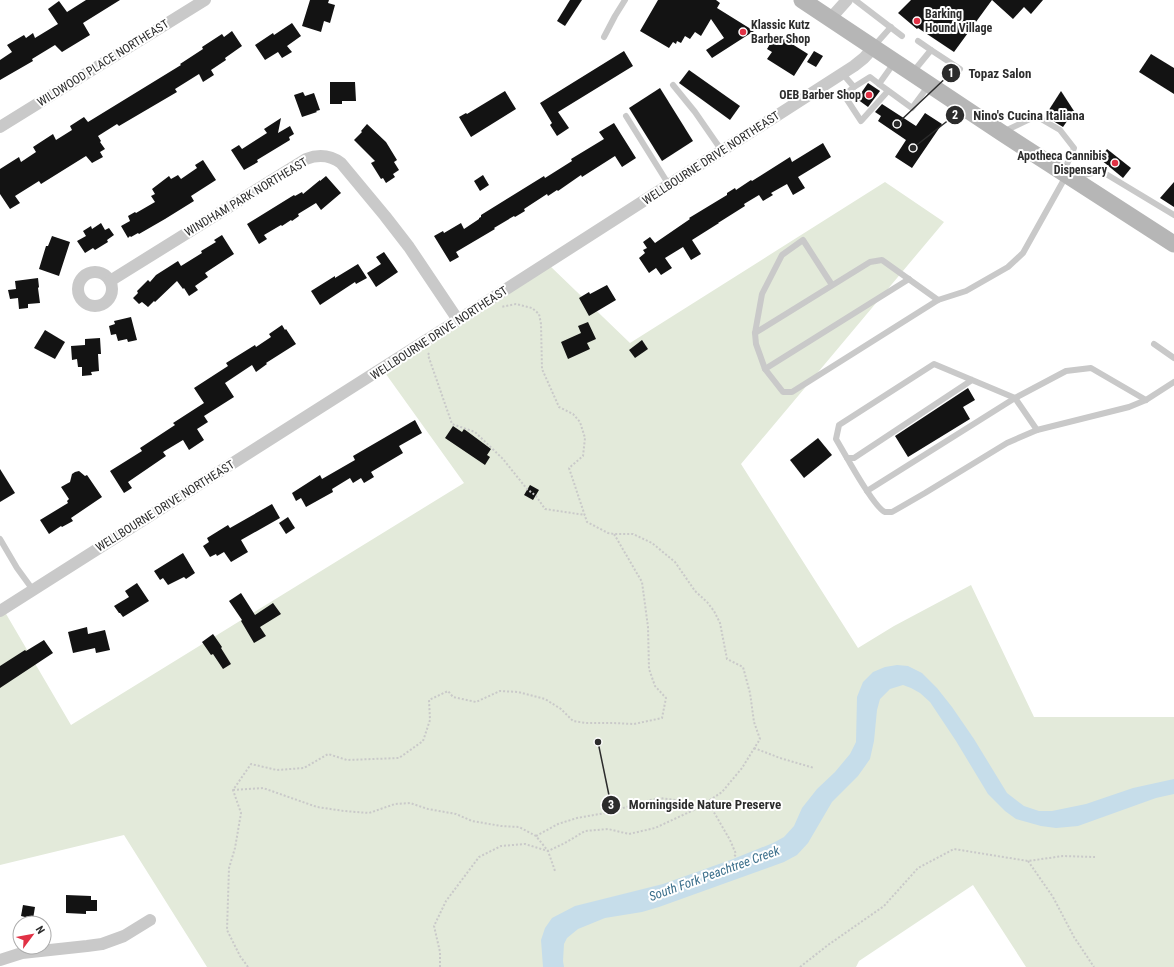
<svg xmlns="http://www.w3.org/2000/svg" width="1174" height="967" viewBox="0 0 1174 967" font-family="'Roboto Condensed',sans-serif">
  <rect width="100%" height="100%" fill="#fff"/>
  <!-- green -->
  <path fill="#e3eada" d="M885,182L944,222L741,464L858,648L894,626L971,585L1034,717H1174V967H1026L973,885L859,961L856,967H207L124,835L0,865V609L2,607L71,725L464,483L383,370L549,265L630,343Z"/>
  <!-- water -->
  <path fill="#c6ddea" d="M897,665L908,666L922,673L937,688L952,707L974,739L1007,793L1024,806L1039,811H1052L1086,804L1133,788L1174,779V794L1156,798L1078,826L1056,828L1041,826L1016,819L1005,811L988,794L956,741L930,702L920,693L911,688L903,685L890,689L880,699L877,710L874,741L870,759L858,776L832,802L808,843L797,855L784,862L659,907L642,912L605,918L578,929L567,938L564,944L563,961L564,967H543L541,940L545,928L552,918L575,906L663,884L733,859L773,843L784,837L794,826L802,808L817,789L835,772L850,754L856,742L857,697L863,682L873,672L885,667Z"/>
  <!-- building -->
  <g fill="#131313">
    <path d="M86,0H120L83,23L90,35L62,52L55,45L32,59L33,61L0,80V60L12,52L7,45L24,35L26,38L33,33L35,38L58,24L48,9L59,1L67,12Z"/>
    <path d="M310,0H329L328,3L335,5L330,23L324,21L321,32L302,26Z"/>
    <path d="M570,0H582L565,26L557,21Z"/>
    <path d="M658,0H716L720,3L717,8L754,31L712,58L706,50L724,38L711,19L701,36L695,32L690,39L685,36L681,43L677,41L676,44L673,42L669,48L640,31Z"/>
    <path d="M911,0H1043L1031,14L1024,7L1013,19L992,0L954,52L918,28L917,29L898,13Z"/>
    <path d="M292,23L301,36L287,46L292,52L282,58L278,52L265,60L255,45L273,33L274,35Z"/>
    <path d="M232,31L242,46L225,58L226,60L211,70L214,75L203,82L199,74L175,89L177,92L119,126L117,124L98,136L101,141L100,142L105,149L100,152L103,157L92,163L86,156L41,184L39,181L15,196L20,203L10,209L0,194V169L19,157L21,162L36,152L33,147L53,134L56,140L72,130L70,126L84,117L88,122L181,65L180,64L203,49L202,47L222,34L224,37Z"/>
    <path d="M776,34L808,54L794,76L767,59L772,52L767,49Z"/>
    <path d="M624,51L633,66L558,112L569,128L557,136L550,125L552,123L540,103Z"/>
    <path d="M814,51L823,56L816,67L807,62Z"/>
    <path d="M1151,54L1174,68V94L1139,72Z"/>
    <path d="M689,70L740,106L730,120L679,83Z"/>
    <path d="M330,82H355L356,101H342V104H330Z"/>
    <path d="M868,83L880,91L868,107L857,99Z"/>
    <path d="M660,88L693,141L662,161L629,108Z"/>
    <path d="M505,91L516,109L471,137L459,117L466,113L467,114Z"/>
    <path d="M1061,91L1074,111L1063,127L1045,116Z"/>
    <path d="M303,92L305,96L314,93L320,110L316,111L317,112L302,117L294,95Z"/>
    <path d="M882,104L916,126L925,113L942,124L912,168L895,157L906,140L878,121L881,116L875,112Z"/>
    <path d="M281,118L278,133L290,126L294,134L289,137L290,140L257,160L258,162L244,170L231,150L239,145L242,149L267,133L264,129Z"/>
    <path d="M614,123L636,158L622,167L615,156L582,177L581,175L558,191L557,190L548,196L547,194L524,209L525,211L515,217L514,216L494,228L495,229L456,252L459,257L450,262L434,236L443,231L444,233L461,223L464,229L479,219V218L481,217V215L544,176L545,178L572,161L571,159L604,139L599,132Z"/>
    <path d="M367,124L386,142L397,160L394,162L399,170L393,174L395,177L386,183L383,178L381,179L371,163L375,161L354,140L362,132L361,131Z"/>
    <path d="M823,143L831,157L798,177L805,188L793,195L787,184L771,193L773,195L763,201L759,195L744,204L745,206L718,223H719L692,240L701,254L691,260L683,247L665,258L672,268L661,275L656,268L649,273L639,258L645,253L643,250L647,248L643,242L650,237L655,243L690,219L689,218L727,195V193L735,188L736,190L751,180L752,181L790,157L792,162Z"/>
    <path d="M1107,149L1131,168L1123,178L1100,159Z"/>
    <path d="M203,160L216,180L191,196L194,201L165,219L139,234L138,233L131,237L130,236L128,238L121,226L130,221L128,216L135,212L136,213L155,202L151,196L155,194L152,189L169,176L171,179L178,175L181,179L197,168L195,165Z"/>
    <path d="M483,175L489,185L480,191L474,181Z"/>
    <path d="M326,176L341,193L321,210L316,203L298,214L299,216L292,221L291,220L282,226L281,225L264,235L267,239L259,244L247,224L294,195L295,196L302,192L303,194L320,180V181Z"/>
    <path d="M1174,182V207L1160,198Z"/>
    <path d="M101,223L105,230L109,228L114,235L107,240L108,242L95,250L93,248L85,253L77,241L86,236L83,231L91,226L92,229Z"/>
    <path d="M222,235L234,254L205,273L208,277L195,286L198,290L189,296L184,288L183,289L177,281L155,302L154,301L148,307L142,302L139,304L133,298L138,293L137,291L148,280L150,282L156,275L178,261L181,266L202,253L201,251L216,242L214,240Z"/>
    <path d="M52,236L70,242L59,276L39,269L46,246H48Z"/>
    <path d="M384,252L398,272L376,287L367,273L381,264L376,257Z"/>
    <path d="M358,264L367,278L356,284L355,282L320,305L311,291L335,276V278Z"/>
    <path d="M38,278L39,287L38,288L40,303L28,304V308L19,309L18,298L10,299L8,290L16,289L15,281Z"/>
    <path d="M607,285L616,300L589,316L579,298L589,292L590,294Z"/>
    <path d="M131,317L137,340L128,342L127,339L118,341L116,334L111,335L109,326L115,324L114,321Z"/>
    <path d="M588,322L596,339L587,343L590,349L568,359L561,342L581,333L578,326Z"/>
    <path d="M282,325L285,330L286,329L296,344L266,363L267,364L256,372L252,365L225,383L234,397L204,416L208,422L197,429L204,440L189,450L183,440L163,452L166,456L128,482L132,488L124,493L110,471L142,451L140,448L175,425L173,423L204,403L194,388L228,366L226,363L255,345L256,347L271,337L269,334Z"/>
    <path d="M45,330L65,342L55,359L34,348Z"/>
    <path d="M100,338L101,354H98L99,371L91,372L92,375L82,376V367H78L77,359L72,360L71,346L85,345V339Z"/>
    <path d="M642,340L648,349L635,358L629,350Z"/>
    <path d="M968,388L975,400L963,407L970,419L908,457L895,436Z"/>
    <path d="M415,420L422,433L399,446L403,453L371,472L374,477L364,483L361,478L353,483L350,478L332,489L333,492L306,507L301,498L296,501L292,493L320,475L322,479L355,460L353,456Z"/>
    <path d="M453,426L462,432L464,429L491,449L487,455L490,457L485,465L445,438Z"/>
    <path d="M818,438L832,455L804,478L790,460Z"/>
    <path d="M0,469L15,493L0,502Z"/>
    <path d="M79,471L85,476L87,475L102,497L71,518L73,521L62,527L61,526L49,534L40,520L68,503L67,501L69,499L61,487L70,482L72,474L75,472Z"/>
    <path d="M530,485L539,490L533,500L524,495Z"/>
    <path d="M272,504L280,518L241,540L248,552L231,562L224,552L217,556L216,554L210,557L203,546L209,542L207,538L228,525L230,528Z"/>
    <path d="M288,517L295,528L286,534L279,523Z"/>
    <path d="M183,553L195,573L186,579L184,577L168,585L163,578L160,580L154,571Z"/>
    <path d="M137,583L149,601L123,617L120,613H119L114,606L129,597L125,591Z"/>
    <path d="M241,593L255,615L273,603L281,614L260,627L266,636L254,643L241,621L242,620L229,601Z"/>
    <path d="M87,627L88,634L105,630L110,650L96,653L95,648L73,653L68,632Z"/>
    <path d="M213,634L222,647L221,648L231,664L223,669L213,654L211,655L202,642Z"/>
    <path d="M44,640L53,653L0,688V666L25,650L26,651Z"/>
    <path d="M66,895L91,896V900H97V911H86V914L66,913Z"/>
    <path d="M23,905L35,907L33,919L21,916Z"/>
  </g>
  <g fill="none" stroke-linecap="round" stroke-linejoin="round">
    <!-- path -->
    <g stroke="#c9c9c9" stroke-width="2" stroke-dasharray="2 2" stroke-linecap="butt">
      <path d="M429,353L428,355L452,424L475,432L503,459L527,489L536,496L545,509L585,515"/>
      <path d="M754,748L780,758L814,768"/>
      <path d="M233,790L263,788L317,807L344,811L369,813L395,804L410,803L428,809L456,814L472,821L501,826L519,827L536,836L548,851L555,871"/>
      <path d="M708,802L730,840L736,854L734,857"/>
      <path d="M536,836L558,824L577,818L611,812L642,802L660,798L675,800L690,812"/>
      <path d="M1028,861L1053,897L1074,937L1094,967"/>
      <path d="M248,967L240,956L227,930L229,868L235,848L241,813L233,790L251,764L277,770L304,768L328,754L347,760L399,758L423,741L430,720L429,700L448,691L453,697L476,702L500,691L518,692L545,699L561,709L573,721L586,723H613L634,724L662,718L666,698L655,686L649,669L648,627L642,582L614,534"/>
      <path d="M440,967V952L434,926L446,901L479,857L501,846L525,844L548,851L565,843L585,831L608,829L629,834L655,828L698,808L722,792L742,768L760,739L754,722L750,693L743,667L727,659L720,623L714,611L707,602L695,591L675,562L652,543L633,534H614L608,533L587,522L569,468L583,456L585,438L580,422L573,414L559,407L542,369L541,324L539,314L532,308L516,304L501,307"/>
      <path d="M800,967L828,945L884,906L918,868L954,849L1028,861L1063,856L1095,857"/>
    </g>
    <!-- lane -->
    <g stroke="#c9c9c9" stroke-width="6">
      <path d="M855,0L902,36"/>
      <path d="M604,37L615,16L625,0"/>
      <path d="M918,41L931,50"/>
      <path d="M874,46L891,27"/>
      <path d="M894,63L879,84L912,108L929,85"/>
      <path d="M913,72L931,50L960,69"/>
      <path d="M842,73L854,87L844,95L861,121L888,91"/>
      <path d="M673,85L695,112L722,151"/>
      <path d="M854,87L870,77L879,84"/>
      <path d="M626,116L669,185"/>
      <path d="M1005,131L1036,116L1060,130L1074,148L1064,171"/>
      <path d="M1075,177L1101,171L1174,215"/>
      <path d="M832,285L803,240L782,255L762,294L755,333L756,344L765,369L783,392H792L938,300L966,291L1008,267L1023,253L1066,176"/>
      <path d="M755,333L870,262L882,260L938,300"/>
      <path d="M1154,344L1174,358"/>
      <path d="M765,369L909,279"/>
      <path d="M972,380L854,458H847L836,439L839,425L934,364L1015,398L1037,430"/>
      <path d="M847,458C853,468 875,508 885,512C887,512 889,512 892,512L925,493L1007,443L1037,430L1129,407L1146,400L1174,382"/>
      <path d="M867,491L1015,398L1066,371L1091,368L1146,400"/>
      <path d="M0,539L17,568L33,590"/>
    </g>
    <!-- street -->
    <g stroke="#c9c9c9" stroke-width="12">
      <path d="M830,19L847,0"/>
      <path d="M0,127L205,0"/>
      <circle cx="95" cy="289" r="17"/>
      <path d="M110,281L306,159C319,154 330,155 341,163L385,216L409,247L458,320"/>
      <path d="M0,611L458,320L854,66L864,58L873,48"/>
      <path d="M0,960L22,953L87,946L102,944L124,936L150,920"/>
    </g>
    <!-- secondary -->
    <path stroke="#b6b6b6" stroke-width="17" d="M802,0L1002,133L1174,244"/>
  </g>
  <!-- markers -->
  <g fill="#e13145" stroke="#fff" stroke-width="1.5">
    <circle cx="917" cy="21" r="4"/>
    <circle cx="743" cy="32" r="4"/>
    <circle cx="869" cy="95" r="4"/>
    <circle cx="1115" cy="163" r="4"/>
  </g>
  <g text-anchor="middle" stroke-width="4" stroke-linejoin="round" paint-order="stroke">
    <!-- poi labels -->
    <g font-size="12" font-weight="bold" fill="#2c2c2c" stroke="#fff" text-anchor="start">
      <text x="925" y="18">Barking<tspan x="925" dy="14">Hound Village</tspan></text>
      <text x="751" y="29">Klassic Kutz<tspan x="751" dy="14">Barber Shop</tspan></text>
      <text x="861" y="99" text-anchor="end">OEB Barber Shop</text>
      <text x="1107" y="160" text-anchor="end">Apotheca Cannibis<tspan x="1107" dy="14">Dispensary</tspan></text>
    </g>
    <!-- street labels -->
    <g font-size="12" fill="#2c2c2c" stroke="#fff">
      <text transform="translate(103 63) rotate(-32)" y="4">WILDWOOD PLACE NORTHEAST</text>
      <text transform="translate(711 158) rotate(-33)" y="4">WELLBOURNE DRIVE NORTHEAST</text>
      <text transform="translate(246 197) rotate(-31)" y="4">WINDHAM PARK NORTHEAST</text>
      <text transform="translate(439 333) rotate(-33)" y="4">WELLBOURNE DRIVE NORTHEAST</text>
      <text transform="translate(165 506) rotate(-32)" y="4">WELLBOURNE DRIVE NORTHEAST</text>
    </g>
    <!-- water labels -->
    <g font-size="13" font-style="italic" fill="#3d708c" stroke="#fff">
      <text transform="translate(714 873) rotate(-20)" y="5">South Fork Peachtree Creek</text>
    </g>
  </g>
  <!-- callouts -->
  <path fill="none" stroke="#2c2c2c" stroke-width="1.5" d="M897 124L951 73M913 148L955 115M598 742L611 805"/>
  <g fill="#2c2c2c" stroke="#fff" stroke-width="1.5">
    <circle cx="897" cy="124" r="4"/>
    <circle cx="913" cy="148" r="4"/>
    <circle cx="598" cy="742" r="4"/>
    <circle cx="951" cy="73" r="10"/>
    <circle cx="955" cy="115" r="10"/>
    <circle cx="611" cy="805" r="10"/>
  </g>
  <g font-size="12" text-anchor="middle" font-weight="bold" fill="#fff">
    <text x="951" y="77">1</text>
    <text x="955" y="119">2</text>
    <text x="611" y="809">3</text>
  </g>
  <g font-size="13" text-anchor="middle" font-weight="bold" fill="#2c2c2c" stroke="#fff" stroke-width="4" stroke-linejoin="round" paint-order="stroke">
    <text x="1000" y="78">Topaz Salon</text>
    <text x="1029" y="120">Nino's Cucina Italiana</text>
    <text x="705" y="809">Morningside Nature Preserve</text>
  </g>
  <!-- north arrow -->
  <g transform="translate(32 935) rotate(58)"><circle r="19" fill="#ffffff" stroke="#ababab"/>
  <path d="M0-3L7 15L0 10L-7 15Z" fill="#e13145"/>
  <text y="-6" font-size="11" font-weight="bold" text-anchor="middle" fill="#2c2c2c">N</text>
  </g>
</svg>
